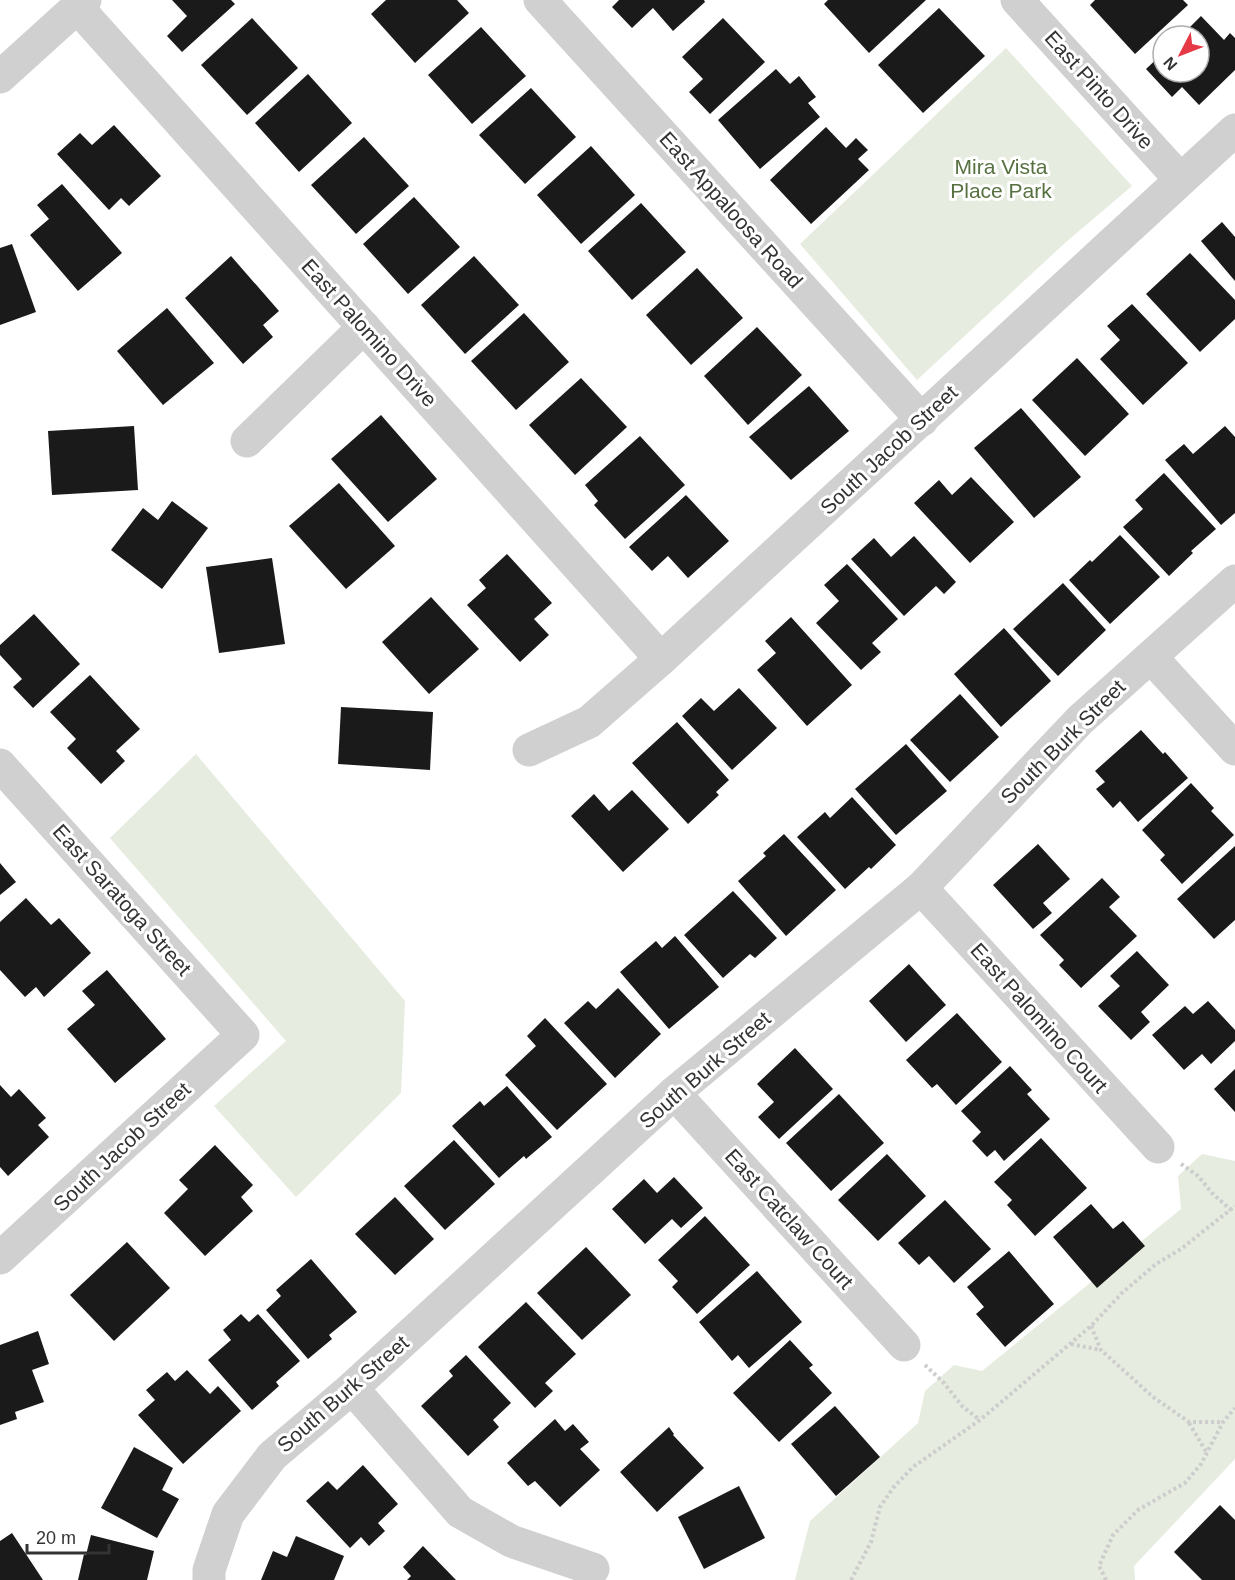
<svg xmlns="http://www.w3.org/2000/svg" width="1235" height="1580" viewBox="0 0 1235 1580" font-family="Arial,sans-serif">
  <rect width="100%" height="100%" fill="#fff"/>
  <!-- green -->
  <g fill="#e6ecdf">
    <path d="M1006,48L1132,186L1066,242L917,380L800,244Z"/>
    <path d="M196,754L405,1001L401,1093L296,1197L214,1106L286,1041L110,838Z"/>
    <path d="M1202,1154L1235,1161V1459L1134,1566L1135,1580H795L810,1521L918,1423L925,1391L954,1365L982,1371L1181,1209L1178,1176Z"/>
  </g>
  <!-- building -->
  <g fill="#1a1a1a">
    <path d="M172,0H231L235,4L182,52L167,36L187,16Z"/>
    <path d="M386,0H457L469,13L415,63L371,14Z"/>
    <path d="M619,0H704L705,2L673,31L653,8L632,28L612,7Z"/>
    <path d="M828,0H926L869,53L824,4Z"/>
    <path d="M1095,0H1183L1188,5L1135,54L1090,5Z"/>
    <path d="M939,8L985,56L923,113L878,65Z"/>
    <path d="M1201,16L1224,40L1230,33L1235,38V70L1199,105L1182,87L1172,97L1146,69L1163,53V72H1199V36H1181Z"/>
    <path d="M252,18L298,68L247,115L201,65Z"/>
    <path d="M723,18L765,62L710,114L689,92L703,79L682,57Z"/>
    <path d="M481,27L526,76L472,124L428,75Z"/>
    <path d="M776,69L790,84L799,76L816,97L808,103L820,117L760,169L718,120Z"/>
    <path d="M308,74L352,123L299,172L255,123Z"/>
    <path d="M531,88L576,137L525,184L479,135Z"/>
    <path d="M114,125L161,176L129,206L121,198L109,210L57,154L80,133L92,145Z"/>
    <path d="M826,127L846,148L856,138L868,150L858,159L869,170L811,224L770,180Z"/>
    <path d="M364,137L409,186L356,234L311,185Z"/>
    <path d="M591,146L635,195L581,244L537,195Z"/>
    <path d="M62,184L122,253L78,291L30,235L49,219L37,205Z"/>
    <path d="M414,197L460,247L408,294L363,244Z"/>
    <path d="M641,203L686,252L632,300L588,251Z"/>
    <path d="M1222,222L1235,237V281L1201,241Z"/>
    <path d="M12,244L36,312L0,325V248Z"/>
    <path d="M1190,253L1235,300V319L1200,352L1146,294Z"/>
    <path d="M231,256L279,311L263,325L273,337L243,364L185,298Z"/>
    <path d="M474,256L519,305L465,354L421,305Z"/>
    <path d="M697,268L743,318L691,365L646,315Z"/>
    <path d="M1132,304L1188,363L1143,405L1100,359L1120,340L1107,326Z"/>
    <path d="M167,308L214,363L163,405L117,351Z"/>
    <path d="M524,313L569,362L516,410L471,361Z"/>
    <path d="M757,327L802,375L748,425L704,376Z"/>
    <path d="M1077,358L1129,414L1085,456L1032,400Z"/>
    <path d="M581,378L627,427L575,475L529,425Z"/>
    <path d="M809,386L849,431L791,480L749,437Z"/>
    <path d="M1021,408L1081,477L1034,518L974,448Z"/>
    <path d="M381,415L437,479L388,522L331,459Z"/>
    <path d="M134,426L138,490L52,495L48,431Z"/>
    <path d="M1225,426L1235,437V513L1221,525L1165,460L1184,444L1193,454Z"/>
    <path d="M640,436L685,485L625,539L594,505L598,501L585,485Z"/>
    <path d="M1164,473L1216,529L1191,551L1193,553L1169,576L1123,527L1143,509L1135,500Z"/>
    <path d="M971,477L1014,522L970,563L914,503L939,480L952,495Z"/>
    <path d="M339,483L395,546L346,589L289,526Z"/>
    <path d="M686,495L729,541L688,578L668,556L652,571L629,547Z"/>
    <path d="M172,501L208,528L162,589L111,550L143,508L158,520Z"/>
    <path d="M1120,535L1160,577L1110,624L1069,580L1090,560L1092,562Z"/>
    <path d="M914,536L956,582L944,594L936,586L904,616L851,559L874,538L891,557Z"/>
    <path d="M507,554L552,603L534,619L549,635L520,662L467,605L486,588L479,580Z"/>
    <path d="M272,558L285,644L219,653L206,567Z"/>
    <path d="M847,564L898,619L872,643L881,652L861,670L816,623L839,601L824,585Z"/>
    <path d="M1063,583L1106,630L1058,676L1013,629Z"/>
    <path d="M431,597L479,649L429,694L382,642Z"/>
    <path d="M34,614L80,664L33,708L13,687L22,679L0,655V645Z"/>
    <path d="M791,617L852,685L807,726L757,670L776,653L765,641Z"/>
    <path d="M1004,628L1051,681L1001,727L954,674Z"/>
    <path d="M90,675L140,729L116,751L125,761L101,784L67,748L76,739L50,712Z"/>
    <path d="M739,688L777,728L732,770L682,716L701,698L714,711Z"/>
    <path d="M960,694L999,737L950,782L910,740Z"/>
    <path d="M341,707L433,712L430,770L338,764Z"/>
    <path d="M677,722L729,780L716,792L719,795L688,824L632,763Z"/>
    <path d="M1141,730L1163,754L1165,752L1188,778L1138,822L1120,801L1113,808L1096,789L1105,782L1095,771Z"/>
    <path d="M906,744L947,791L896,835L855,789Z"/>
    <path d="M1191,783L1214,808L1211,811L1234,835L1182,884L1160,860L1165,855L1142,830Z"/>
    <path d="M632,790L669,829L623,872L571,816L594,794L609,811Z"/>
    <path d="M852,797L896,845L871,869L869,867L845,889L797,837L825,812L830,818Z"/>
    <path d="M784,834L836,890L786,936L738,881L766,856L763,853Z"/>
    <path d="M1038,844L1070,879L1043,903L1052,913L1033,929L993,885Z"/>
    <path d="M1235,846V920L1214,939L1177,899Z"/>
    <path d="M0,863L16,882L0,895Z"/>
    <path d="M1102,878L1120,897L1109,907L1137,936L1081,988L1059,965L1064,960L1040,935Z"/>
    <path d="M733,891L777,938L755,958L750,954L723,978L684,935Z"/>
    <path d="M26,898L51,925L59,918L91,953L44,997L36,987L25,997L0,970V922Z"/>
    <path d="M675,936L719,987L669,1029L620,972L656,941L662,948Z"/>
    <path d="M1137,951L1169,985L1141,1012L1150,1022L1131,1040L1098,1006L1120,986L1110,976Z"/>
    <path d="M909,964L946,1005L906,1042L869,1001Z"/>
    <path d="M107,970L166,1039L115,1083L67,1029L95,1005L82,991Z"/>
    <path d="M618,988L661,1034L615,1078L564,1023L588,1001L596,1009Z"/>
    <path d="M1208,1001L1235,1030V1041L1211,1064L1202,1054L1184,1070L1152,1035L1185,1006L1193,1014Z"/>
    <path d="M957,1013L1002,1062L956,1105L937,1084L932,1088L906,1060Z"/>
    <path d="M545,1018L607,1084L557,1130L505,1075L536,1046L527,1036Z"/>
    <path d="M795,1048L833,1089L779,1139L758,1117L774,1102L757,1084Z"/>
    <path d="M1010,1066L1032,1090L1027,1094L1050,1119L1004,1161L995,1150L987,1157L972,1141L981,1132L961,1111Z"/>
    <path d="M1235,1069V1112L1214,1089Z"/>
    <path d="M0,1085L11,1097L19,1089L46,1118L38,1125L49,1137L8,1176L0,1167Z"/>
    <path d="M507,1086L552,1137L526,1159L524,1156L499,1178L452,1126L480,1101L484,1106Z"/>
    <path d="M839,1094L884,1143L831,1191L786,1143Z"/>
    <path d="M1041,1138L1087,1188L1035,1236L1007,1205L1012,1200L994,1182Z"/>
    <path d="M454,1140L495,1184L445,1230L404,1186Z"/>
    <path d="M215,1145L253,1185L241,1197L253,1211L205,1256L164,1213L188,1189L179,1180Z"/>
    <path d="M887,1154L926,1196L878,1241L838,1200Z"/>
    <path d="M674,1177L703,1208L681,1228L672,1219L645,1244L612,1209L644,1179L657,1193Z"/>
    <path d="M395,1197L434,1239L395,1275L355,1234Z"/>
    <path d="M945,1200L991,1249L954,1283L929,1256L919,1265L898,1243Z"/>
    <path d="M1091,1204L1113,1229L1123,1221L1145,1246L1097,1288L1053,1237Z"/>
    <path d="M705,1216L750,1265L697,1314L672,1287L678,1281L658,1260Z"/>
    <path d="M127,1242L170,1288L114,1341L70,1295Z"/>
    <path d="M586,1247L631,1295L582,1340L537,1293Z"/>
    <path d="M1009,1251L1054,1304L1005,1347L976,1314L984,1307L967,1287Z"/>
    <path d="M311,1259L357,1312L329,1335L332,1339L308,1359L266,1310L281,1296L276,1290Z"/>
    <path d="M757,1271L802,1322L749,1368L738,1355L732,1361L699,1322Z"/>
    <path d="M526,1302L576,1354L545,1383L553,1391L535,1408L478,1347Z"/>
    <path d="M241,1314L249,1322L258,1314L300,1361L276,1382L279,1386L252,1410L208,1360L231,1340L223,1330Z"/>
    <path d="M38,1331L49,1364L32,1370L44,1402L15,1412L17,1419L0,1425V1345Z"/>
    <path d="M790,1340L813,1365L809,1368L832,1393L779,1442L733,1393Z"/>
    <path d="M466,1355L511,1403L493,1420L499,1427L468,1456L421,1406L453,1376L449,1371Z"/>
    <path d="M187,1370L210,1394L218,1386L241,1411L183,1464L138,1415L155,1400L146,1390L167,1372L175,1381Z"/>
    <path d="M835,1406L880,1457L836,1496L791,1444Z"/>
    <path d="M555,1419L565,1431L573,1424L589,1442L580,1449L600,1470L560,1507L535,1481L528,1486L507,1463Z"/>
    <path d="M669,1427L674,1434L673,1435L704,1468L657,1512L620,1472Z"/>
    <path d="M134,1447L173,1468L162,1490L179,1499L157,1538L101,1508Z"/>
    <path d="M363,1465L398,1504L378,1523L385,1531L369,1546L361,1537L350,1548L306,1501L328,1481L337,1490Z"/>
    <path d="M739,1486L765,1538L704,1569L678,1517Z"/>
    <path d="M1220,1505L1235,1520V1580H1202L1174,1552Z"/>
    <path d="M12,1533L43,1580H0V1541Z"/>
    <path d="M91,1535L154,1551L147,1580H78L84,1554L86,1555Z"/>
    <path d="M296,1536L344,1556L334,1580H261L273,1551L287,1557Z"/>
    <path d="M423,1546L456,1580H407L411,1576L403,1567Z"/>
  </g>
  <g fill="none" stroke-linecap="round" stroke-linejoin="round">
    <!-- path -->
    <g stroke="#cdcdcd" stroke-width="4" stroke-dasharray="3 3" stroke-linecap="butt">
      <path d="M1181,1164L1198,1176L1213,1194L1231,1210"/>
      <path d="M1091,1326L1101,1350L1153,1397L1189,1422H1223"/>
      <path d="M1071,1344L1101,1350"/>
      <path d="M925,1365L944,1383L962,1406L980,1420"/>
      <path d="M1189,1423L1207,1453"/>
      <path d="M851,1580L871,1542L880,1507L893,1488L913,1467L980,1420L1091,1326L1122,1293L1156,1264L1181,1249L1235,1206"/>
      <path d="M1106,1580L1099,1566L1113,1535L1138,1510L1185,1483L1201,1464L1223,1422L1235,1408"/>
    </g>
    <!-- minor -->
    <g stroke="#d0d0d0" stroke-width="33">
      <path d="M540,0L922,420"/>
      <path d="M1017,0L1180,179"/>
      <path d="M77,7L661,659"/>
      <path d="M0,77L85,0"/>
      <path d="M247,441L364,327"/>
      <path d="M1151,657L1235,749"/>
      <path d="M529,750L589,722L661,659L1235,130"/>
      <path d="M0,765L243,1035L0,1258"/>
      <path d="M921,888L1158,1147"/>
      <path d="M674,1093L904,1345"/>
      <path d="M352,1388L460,1512L511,1541L593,1569"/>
      <path d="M209,1580V1570L228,1514L272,1456L352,1388L674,1093L921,888L1080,720L1235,581"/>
    </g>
  </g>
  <g text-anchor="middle" stroke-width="6" stroke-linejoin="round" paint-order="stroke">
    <!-- street labels -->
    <g font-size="21" fill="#333" stroke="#fff">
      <text transform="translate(1099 90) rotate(48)" y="7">East Pinto Drive</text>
      <text transform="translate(731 210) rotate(48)" y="7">East Appaloosa Road</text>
      <text transform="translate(369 333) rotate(48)" y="7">East Palomino Drive</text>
      <text transform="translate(889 450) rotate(-43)" y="7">South Jacob Street</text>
      <text transform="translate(1063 742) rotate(-45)" y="7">South Burk Street</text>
      <text transform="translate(122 900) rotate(48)" y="7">East Saratoga Street</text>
      <text transform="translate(1039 1018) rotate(48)" y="7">East Palomino Court</text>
      <text transform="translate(705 1070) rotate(-41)" y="7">South Burk Street</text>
      <text transform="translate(122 1147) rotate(-43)" y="7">South Jacob Street</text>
      <text transform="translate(789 1219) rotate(48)" y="7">East Catclaw Court</text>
      <text transform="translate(343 1394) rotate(-41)" y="7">South Burk Street</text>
    </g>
    <!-- park labels -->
    <g font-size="21" fill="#56703f" stroke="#fff">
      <text x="1001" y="174">Mira Vista<tspan x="1001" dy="24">Place Park</tspan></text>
    </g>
  </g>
  <!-- north arrow -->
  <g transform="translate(1181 54) rotate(228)"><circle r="28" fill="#ffffff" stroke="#adadad" stroke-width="1.5"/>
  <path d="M0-4.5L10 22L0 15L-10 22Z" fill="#e63946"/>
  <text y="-9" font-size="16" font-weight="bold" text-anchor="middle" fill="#333333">N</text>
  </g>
  <!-- scale -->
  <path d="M27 1544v9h82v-9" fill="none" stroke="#333333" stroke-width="3"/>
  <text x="36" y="1544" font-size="18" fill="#333333" stroke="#ffffff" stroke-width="4.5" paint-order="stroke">20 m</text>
</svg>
